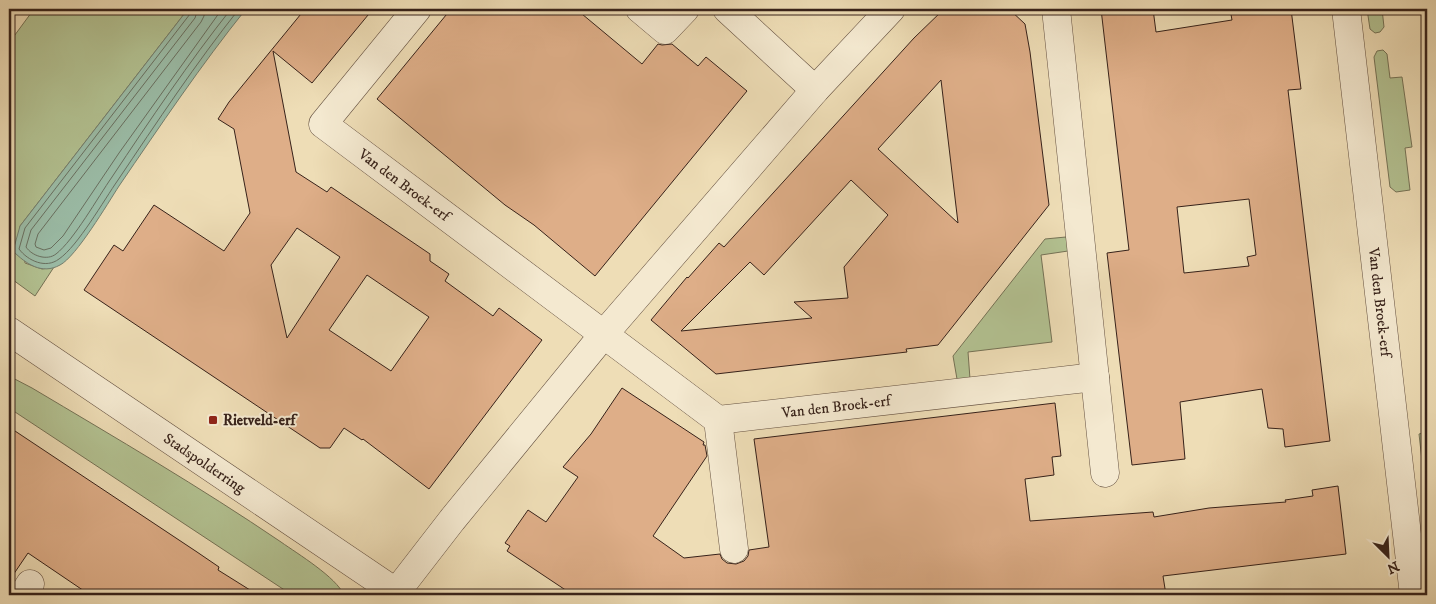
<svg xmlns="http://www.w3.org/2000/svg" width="1436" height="604" viewBox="0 0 1436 604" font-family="'IM FELL DW Pica',serif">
  <rect width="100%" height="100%" fill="#eeddb6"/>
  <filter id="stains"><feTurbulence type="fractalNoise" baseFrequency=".004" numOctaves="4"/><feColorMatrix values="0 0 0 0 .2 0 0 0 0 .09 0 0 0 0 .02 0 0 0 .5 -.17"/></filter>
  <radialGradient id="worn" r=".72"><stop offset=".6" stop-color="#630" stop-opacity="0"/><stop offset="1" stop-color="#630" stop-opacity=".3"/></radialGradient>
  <!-- green -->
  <g fill="#b3c292" stroke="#757256">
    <path d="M34,9H188L20,226L25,263L42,269L54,267L35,296L9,277V43Z"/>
    <path d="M1367,9H1382L1384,27L1380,32L1375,33L1370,29Z"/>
    <path d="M1383,50L1387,54L1390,78L1402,77L1412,147L1405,148L1410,190L1396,192L1390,187L1374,57L1377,51Z"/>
    <path d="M1066,237H1070L1068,251L1041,255L1052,342L968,352L970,379H957L953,356L1045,239Z"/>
    <path d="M9,376L32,388C116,438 200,487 281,542C298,554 336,577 344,595H292L9,408Z"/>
    <path d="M1427,432V505L1419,434Z"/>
  </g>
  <!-- water -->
  <path fill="#9bbda8" stroke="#737f6f" d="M188,9H246C201,65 160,126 119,186C108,203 76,257 60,265C42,275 26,264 13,251L20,226Z"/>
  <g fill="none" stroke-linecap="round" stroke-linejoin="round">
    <!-- shore -->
    <g stroke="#697061" stroke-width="1">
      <path d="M192,9L190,14L25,228L19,249C28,261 46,269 59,259C78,246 104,200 118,180C157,122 196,63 239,9"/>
      <path d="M198,9L195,18L31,230L26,247C32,256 47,261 56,254C74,240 98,197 112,177C150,120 189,62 231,9"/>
      <path d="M205,9L204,16L201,22L38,234L35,244L36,247L44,250L51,248L63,236L119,153L222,9"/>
    </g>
  </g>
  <!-- building -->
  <g fill="#deae88" stroke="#37221a" fill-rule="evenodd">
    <path d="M305,9H373L312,83L273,51L296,172L327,192L331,187L430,254V261L449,274L445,281L493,316L499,308L542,340L429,489L363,439L362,440L344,428L330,448H320L84,290L114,245L123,251L154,205L224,251L250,213L234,129L218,119L229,102ZM297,228L340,257L287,338L271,265ZM367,275L429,317L391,371L329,330Z"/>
    <path d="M451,9H576L642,64L658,44L662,45L672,44L698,66L706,57L747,91L595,276L534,225L505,205L377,99Z"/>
    <path d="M944,9H1009L1025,24L1030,52L1049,205L938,345L906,349L907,352L716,374L651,320L687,277L688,278L719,243L724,247L914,38ZM941,80L958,223L878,149ZM851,180L888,215L844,267L848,298L794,302L812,318L681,331L750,262L764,275Z"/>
    <path d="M1101,9H1153L1156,32L1232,20L1230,9H1291L1301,89L1288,90L1330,441L1285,447L1283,429L1268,428L1262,389L1180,402L1185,459L1132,465L1107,253L1129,250ZM1249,199L1256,255L1247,257L1249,266L1184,273L1177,207Z"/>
    <path d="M622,388L704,442L703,445H705L707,456L653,536L684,558L720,554L722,559L727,563L736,564L744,561L748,556L749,550L769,547L754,439L1055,403L1061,456L1052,457L1054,475L1025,479L1030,521L1153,512L1154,517L1209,508L1286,502L1285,500L1313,496L1312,490L1338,486L1346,554L1163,576L1166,595H573L507,551L510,546L505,543L528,510L546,522L578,477L563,467L591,434Z"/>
    <path d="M9,427L197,552L219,567L218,570L258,595H90L28,553L9,581Z"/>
  </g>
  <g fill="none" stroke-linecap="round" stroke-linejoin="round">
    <defs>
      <g id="minor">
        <path id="s1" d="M417,9L323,124L718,420L1095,377"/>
        <path d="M640,9L665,30L685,9"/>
        <path d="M727,9L815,90"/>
        <path d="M1056,9L1105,473"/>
        <path id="s2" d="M1346,9L1414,595"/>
        <path id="s3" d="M9,331L400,595"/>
        <path d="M718,420L734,549"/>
        <path d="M23,595L30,584"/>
        <path d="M394,595L452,520L604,334L815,90L891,9"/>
      </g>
    </defs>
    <!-- minor casing -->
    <use href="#minor" stroke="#655141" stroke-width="29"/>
    <!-- minor -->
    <use href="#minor" stroke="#f4e9d0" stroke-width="28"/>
  </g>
  <!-- markers -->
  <rect fill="#8f2418" stroke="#f4e9d0" stroke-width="2" x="208" y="415" width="10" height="10" rx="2.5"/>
  <g text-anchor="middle" stroke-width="4" stroke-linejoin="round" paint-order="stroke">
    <!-- street labels -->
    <g font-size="15" fill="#37221a" stroke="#f4e9d0">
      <text dy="5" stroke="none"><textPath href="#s1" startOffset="250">Van den Broek-erf</textPath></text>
      <text dy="5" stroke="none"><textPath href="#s2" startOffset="295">Van den Broek-erf</textPath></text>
      <text dy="5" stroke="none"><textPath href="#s1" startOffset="761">Van den Broek-erf</textPath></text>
      <text dy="5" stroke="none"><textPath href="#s3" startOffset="236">Stadspolderring</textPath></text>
    </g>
    <!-- poi labels -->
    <g font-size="15" font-weight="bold" fill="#37221a" stroke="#f4e9d0" text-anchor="start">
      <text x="223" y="425">Rietveld-erf</text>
    </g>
  </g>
  <!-- margin -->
  <rect width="1436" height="604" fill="none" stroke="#eeddb6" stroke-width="30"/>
  <rect x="10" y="10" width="1416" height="584" fill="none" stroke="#37221a" stroke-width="2.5"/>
  <rect x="15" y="15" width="1406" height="574" fill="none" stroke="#37221a"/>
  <!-- north arrow -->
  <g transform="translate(1388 556) rotate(156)" stroke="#f4e9d0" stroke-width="4" paint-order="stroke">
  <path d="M0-4L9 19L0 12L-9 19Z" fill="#37221a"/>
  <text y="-8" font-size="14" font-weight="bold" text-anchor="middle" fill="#37221a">N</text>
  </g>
  <rect width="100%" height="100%" filter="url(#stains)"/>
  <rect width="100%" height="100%" fill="url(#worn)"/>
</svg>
